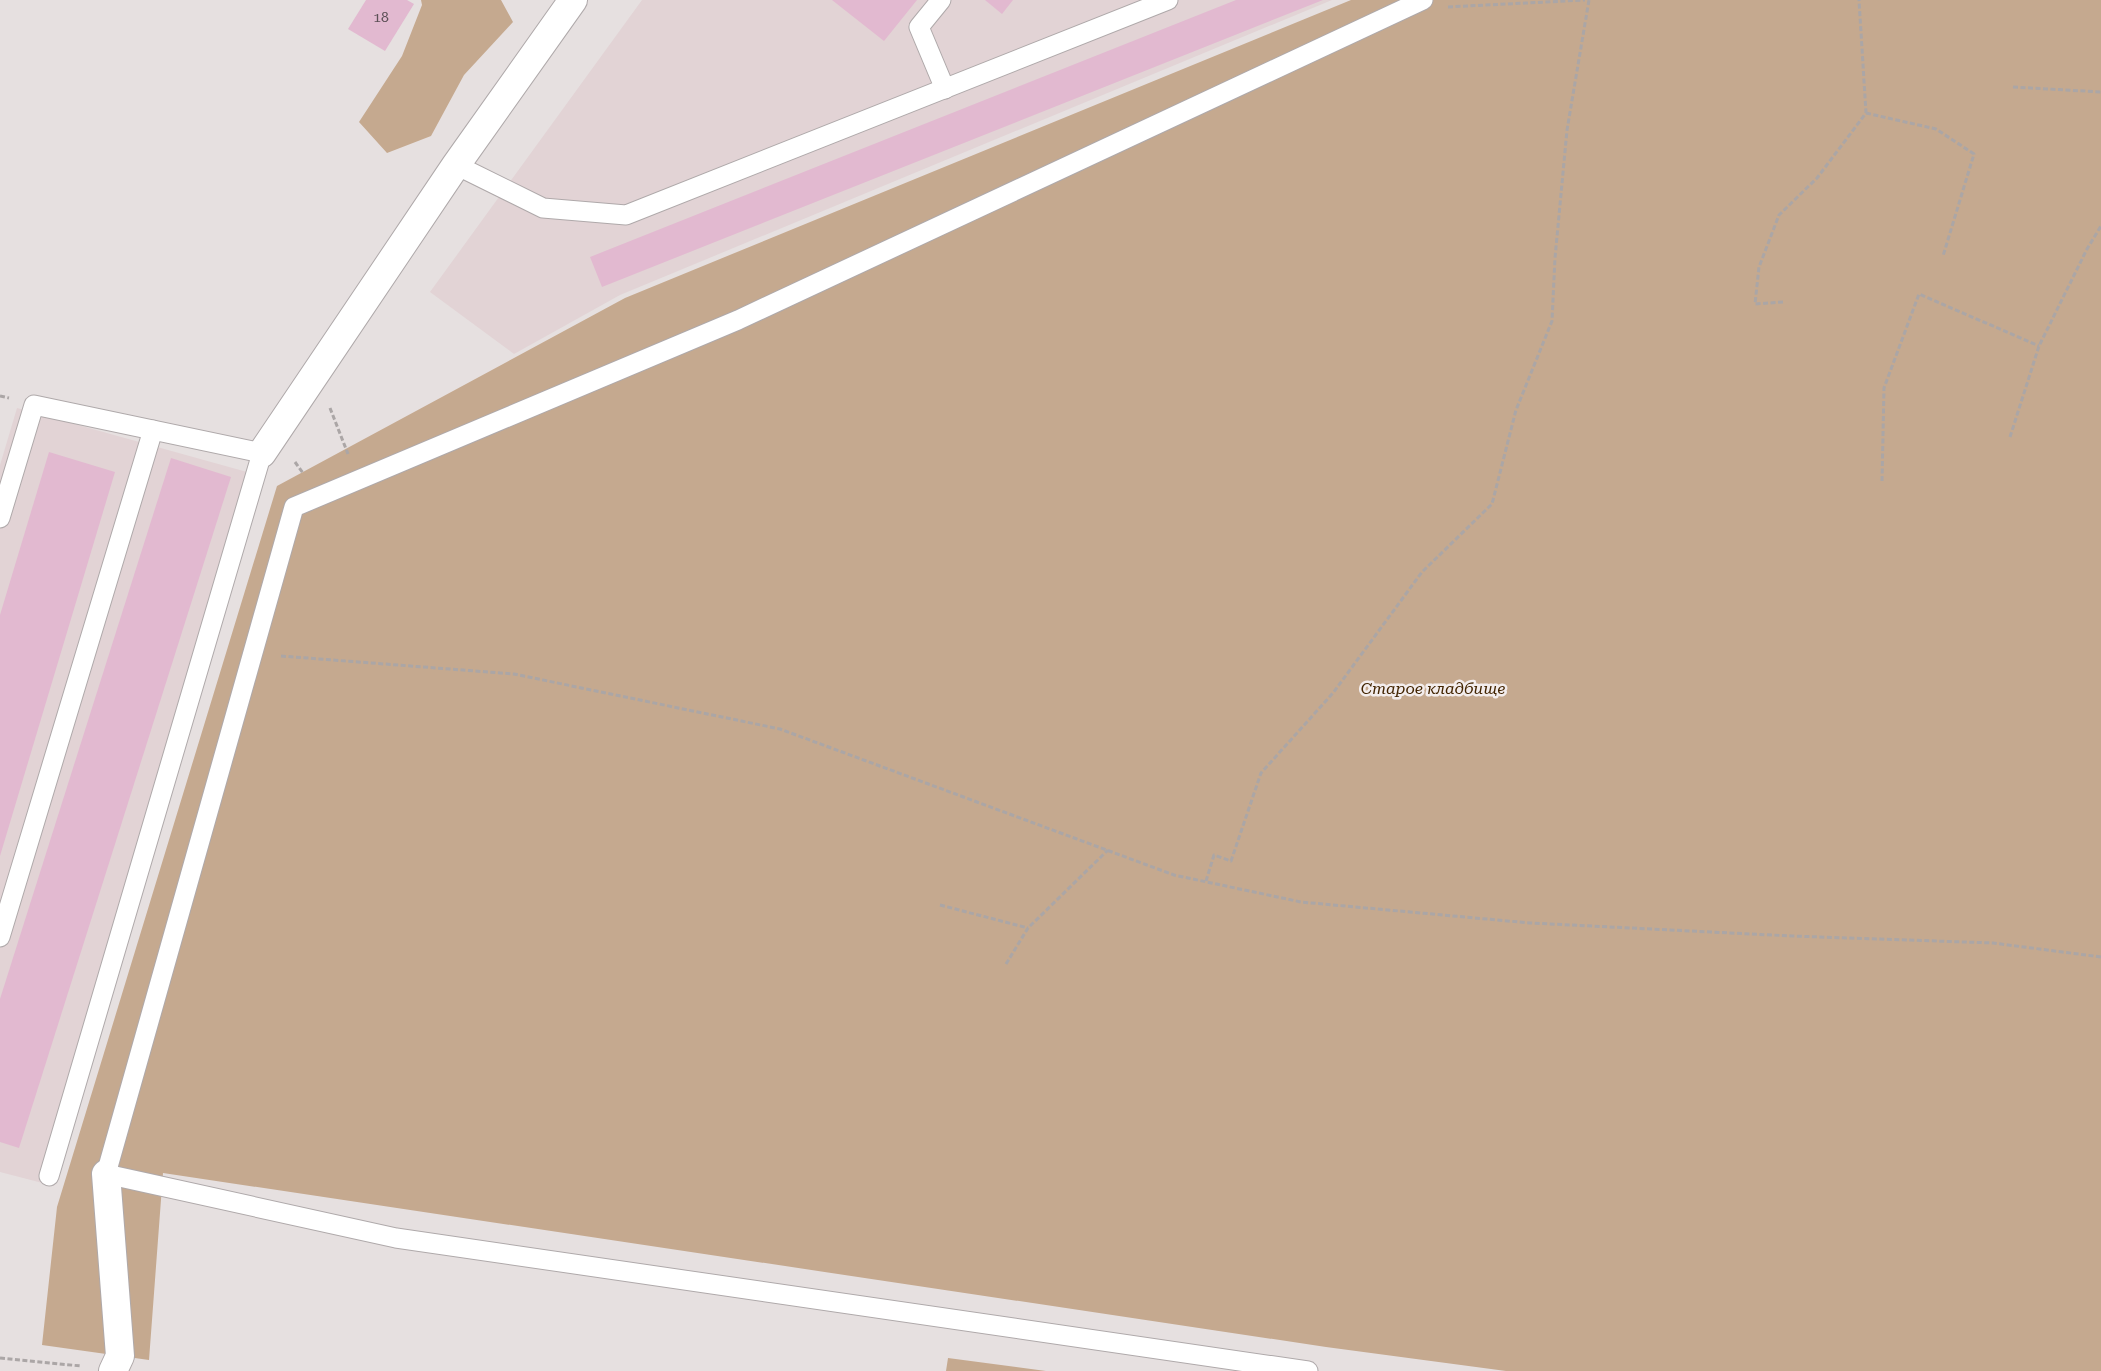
<svg xmlns="http://www.w3.org/2000/svg" width="2101" height="1371" viewBox="0 0 2101 1371" font-family="'Roboto Serif',serif">
  <rect width="100%" height="100%" fill="#e6e0e0"/>
  <!-- built -->
  <g fill="#e2d3d5">
    <path d="M642,0H1332L620,295L514,354L430,292Z"/>
    <path d="M17,408L258,475L54,1186L0,1172V465Z"/>
  </g>
  <!-- green -->
  <g fill="#c5a98f">
    <path d="M421,0H501L513,22L464,75L431,136L387,153L359,122L402,56L422,5Z"/>
    <path d="M1351,0H2101V1371H1506L1326,1347L163,1173L149,1360L42,1345L57,1207L277,486L625,298Z"/>
    <path d="M948,1358L1046,1371H946Z"/>
  </g>
  <!-- building -->
  <g fill="#e2b9d0">
    <path d="M366,0H407L414,4L385,51L348,29Z"/>
    <path d="M832,0H917L884,41Z"/>
    <path d="M985,0H1013L1002,14Z"/>
    <path d="M1236,0H1323L602,287L590,257Z"/>
    <path d="M49,452L115,472L0,856V615Z"/>
    <path d="M171,458L231,477L19,1148L0,1142V999Z"/>
  </g>
  <g fill="none" stroke-linecap="round" stroke-linejoin="round">
    <defs>
      <g id="service">
        <path d="M941,0L919,27L945,89"/>
        <path d="M456,165L543,208L626,215L1168,0"/>
        <path d="M0,518L34,405L262,453L49,1176"/>
        <path d="M0,937L153,430"/>
        <path d="M1308,1371L396,1238L106,1174L294,507L738,320L1423,0"/>
      </g>
      <g id="minor">
        <path d="M262,453L456,165L573,0"/>
        <path d="M106,1174L120,1356L113,1371"/>
      </g>
    </defs>
    <!-- service casing -->
    <use href="#service" stroke="#afa9aa" stroke-width="21"/>
    <!-- minor casing -->
    <use href="#minor" stroke="#afa9aa" stroke-width="30"/>
    <!-- path -->
    <g stroke="#aba6a6" stroke-width="3" stroke-dasharray="5 2.5" stroke-linecap="butt">
      <path d="M1448,7L1585,0"/>
      <path d="M2013,87L2101,92"/>
      <path d="M1866,113L1936,129L1974,154L1943,256"/>
      <path d="M1783,302L1755,304L1759,267L1779,215L1817,178L1866,113L1859,0"/>
      <path d="M0,396L9,398"/>
      <path d="M330,408L348,454"/>
      <path d="M2010,437L2039,346L2087,249L2101,226"/>
      <path d="M295,462L303,473"/>
      <path d="M1882,481L1884,388L1919,294L2039,346"/>
      <path d="M281,656L514,674L780,729L1174,875L1301,902L1530,923L1792,936L1993,943L2101,957"/>
      <path d="M1206,881L1214,855L1231,861L1261,773L1333,693L1422,572L1492,504L1516,410L1552,321L1555,258L1567,130L1589,0"/>
      <path d="M940,905L1028,928"/>
      <path d="M1006,964L1028,928L1108,850"/>
      <path d="M0,1358L81,1366"/>
    </g>
    <!-- service -->
    <use href="#service" stroke="#fff" stroke-width="19"/>
    <!-- minor -->
    <use href="#minor" stroke="#fff" stroke-width="28"/>
  </g>
  <g text-anchor="middle" stroke-width="5" stroke-linejoin="round" paint-order="stroke">
    <!-- number labels -->
    <g font-size="14" fill="#5c5056">
      <text x="381" y="22">18</text>
    </g>
    <!-- park labels -->
    <g font-size="16" font-style="italic" fill="#422400" stroke="#f3eded">
      <text x="1433" y="694">Старое кладбище</text>
    </g>
  </g>
</svg>
